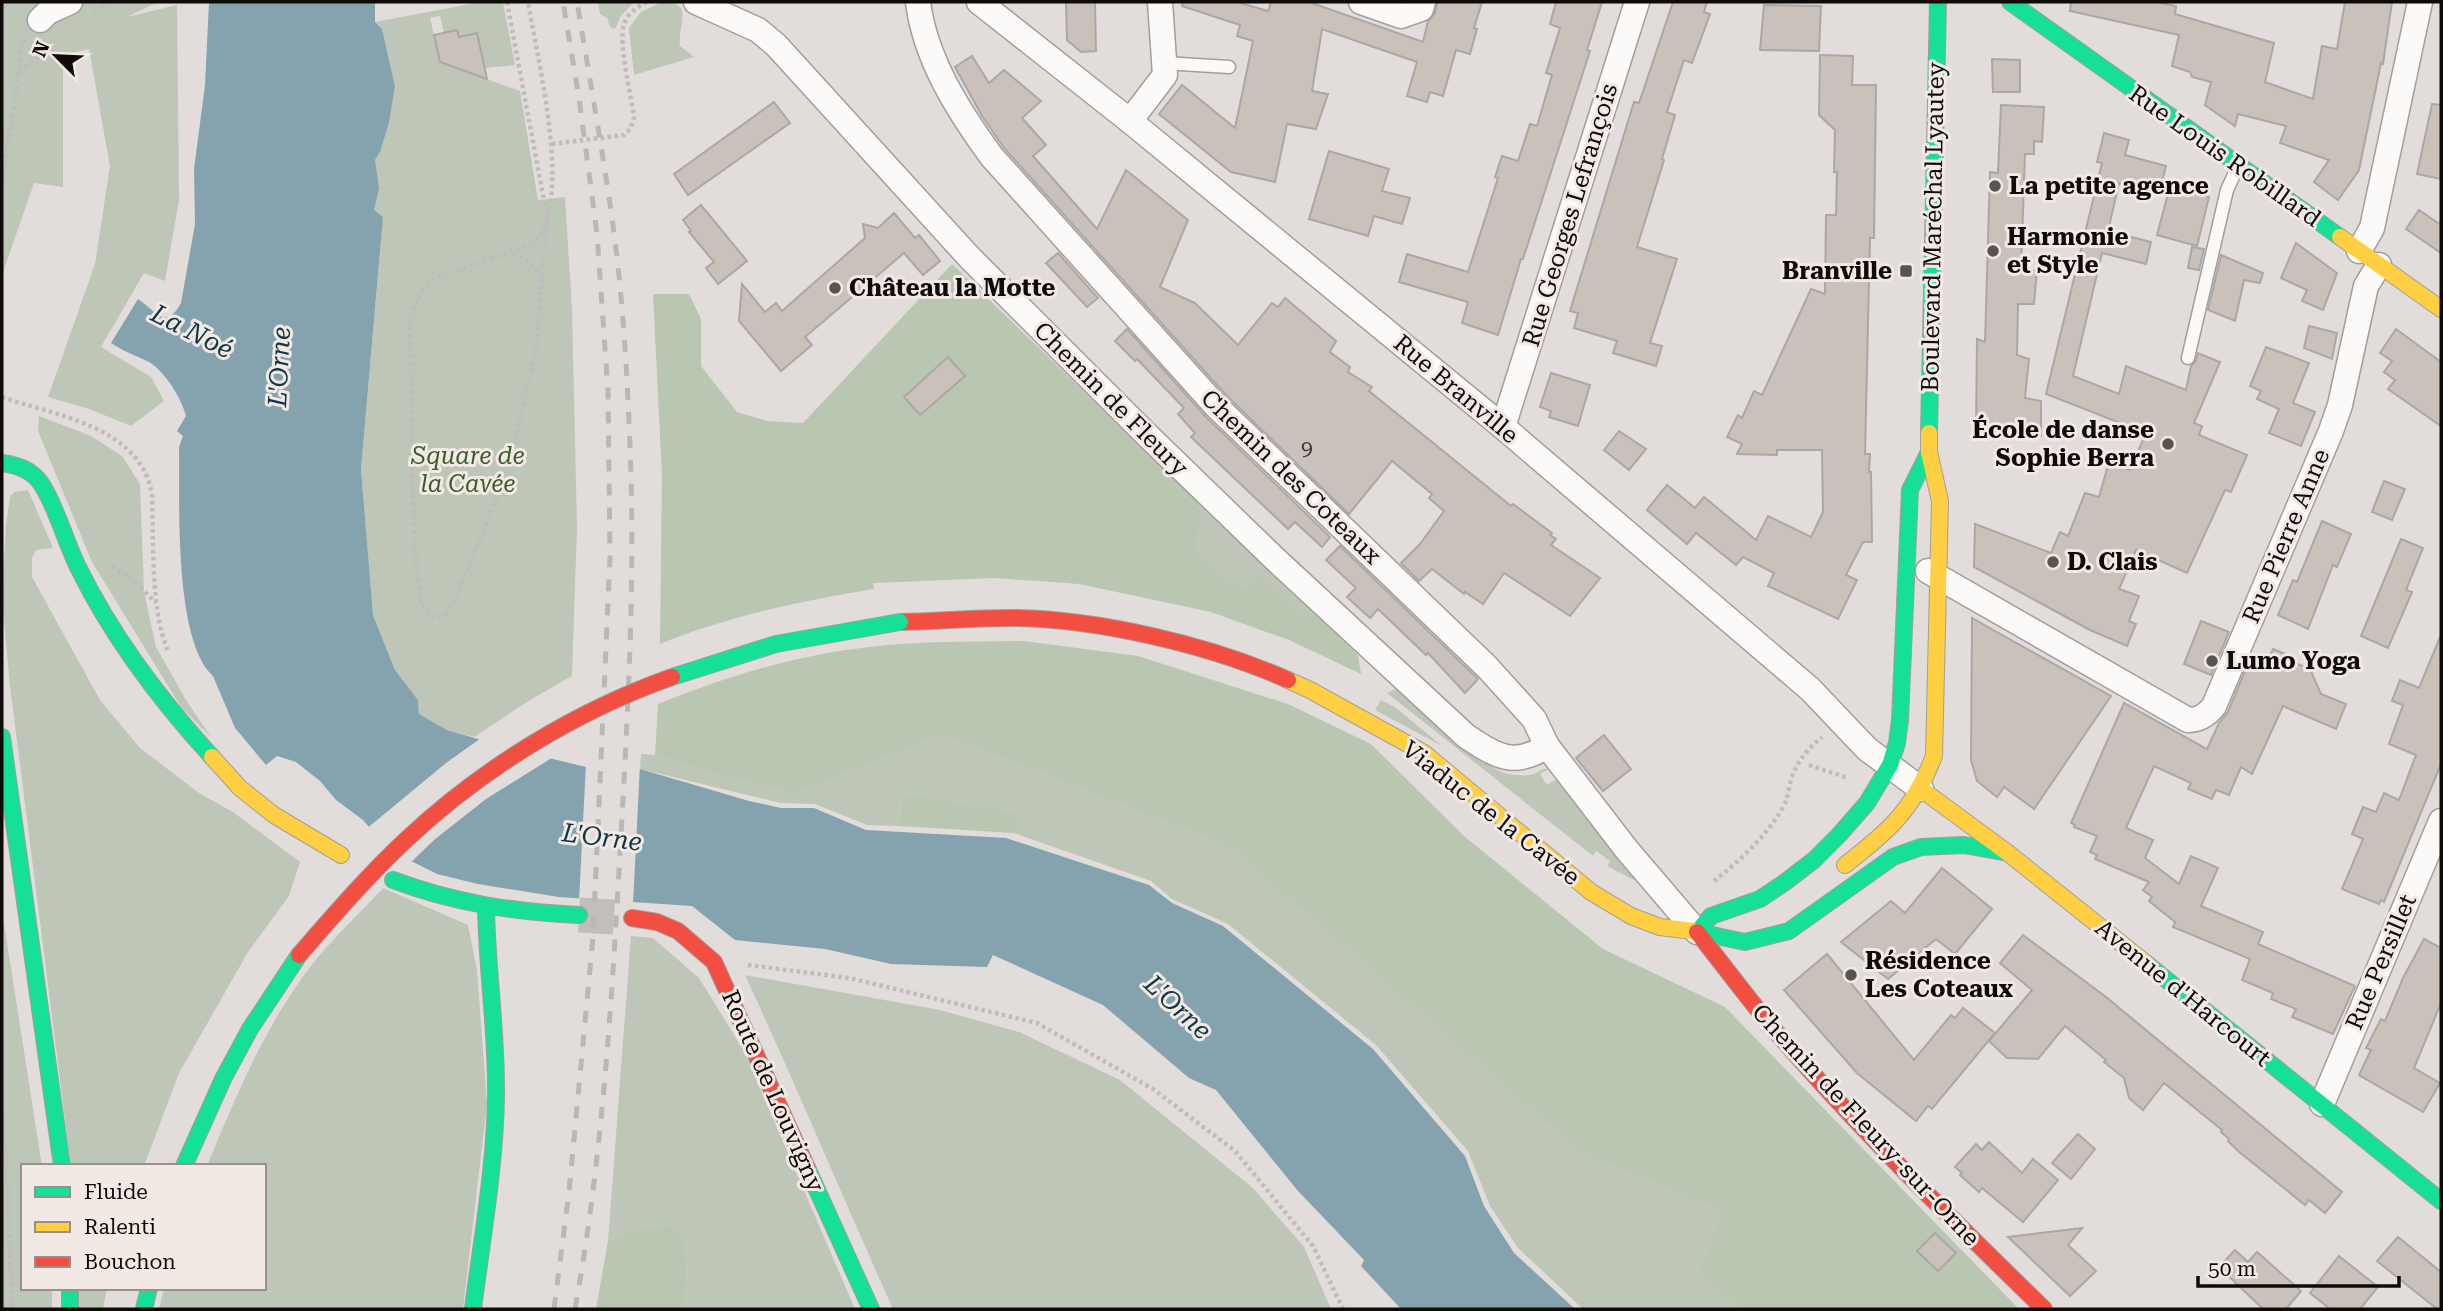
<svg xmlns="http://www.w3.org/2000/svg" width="2443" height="1311" viewBox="0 0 2443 1311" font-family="'Roboto Serif',serif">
  <rect width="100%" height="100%" fill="#e2ddda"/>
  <!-- green -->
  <g fill="#bec6b8">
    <path d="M2,2H158L127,17L177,5L179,200L165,281L144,273L101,347L151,377L164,401L131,426L89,409L48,397L95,264L110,166L89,49L63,55V187L34,183L2,275Z"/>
    <path d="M481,2H503L515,65L485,68L477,33L459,37L457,30L444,33L440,16L430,18L440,62L520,91L538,200L565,197L572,309L577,527L572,676L530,700L474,737L447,730L419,714L418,700L395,670L373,615L367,545L361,469L383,217L374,210L375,160L380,152L389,123L395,86L382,29L375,22Z"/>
    <path d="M598,2H634L621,16L615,29L610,27L607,18L600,14Z"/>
    <path d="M662,2C695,2 678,24 680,46L694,57L634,75L629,28L641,12Z"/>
    <path d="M39,416L91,436L122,456L140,484L144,592L156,647L186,700L211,737L181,707L92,562L38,431Z"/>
    <path d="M28,490L53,548L36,550L32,558V577L100,700L140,748L199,793L233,812L300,862L289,896L248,952L179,1073L144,1166H71L10,686L2,598L6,525L10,497L14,492Z"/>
    <path d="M1200,503L1316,615L1306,618L1259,578L1242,588L1194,555Z"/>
    <path d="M1398,688C1422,710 1478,766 1508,774C1515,775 1524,776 1530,775C1538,774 1541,767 1549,769L1540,774L1547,785L1557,779L1636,881L1607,866L1610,861L1596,851L1593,856L1387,693Z"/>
    <path d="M1381,700L1395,707L1442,746L1375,710Z"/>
    <path d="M942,735L1227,846L1581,1153L1725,1211L1698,1272L1739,1309H1583L1518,1248L1490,1206L1468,1151L1376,1045L1228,924L1172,899L1151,881L1014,833L1019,814L903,792L898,826L867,825L815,804L781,803L640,769L641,754L655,755L715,775L795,793Z"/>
    <path d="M383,888L468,925L477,970L487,1104L463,1309H159L164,1288H264V1166H207C235,1098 265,1026 310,967C332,939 359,914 383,888Z"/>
    <path d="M2,911L42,1166H23V1288H52V1309H2Z"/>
    <path d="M631,936L653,938L699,978L744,1051L855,1309H685L687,1261L684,1236L669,1224L639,1228L608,1241Z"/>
    <path d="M745,975L940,1010L1019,1032L1120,1080L1253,1188L1304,1247L1331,1309H893C843,1198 796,1085 745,975Z"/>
    <path d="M78,1288H107L103,1309H77Z"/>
  </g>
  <!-- forest -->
  <g fill="#b9c6b2">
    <path d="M952,264L1200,503L1195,555L1242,588L1259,577L1306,617L1316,615L1358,655L1361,674L1289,640L1211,612L1079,584L995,578L873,583L874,589C801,601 729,616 660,644L662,476L653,294H689L701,319V366L737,412L767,421L803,423Z"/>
    <path d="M1024,641L1138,656L1288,704L1371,744L1464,836L1603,949L1725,1007L2019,1309H1739L1698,1272L1724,1211L1581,1153L1227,846L942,735L795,793L715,775L655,755L658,704C725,677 796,655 869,647C920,641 972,642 1024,641Z"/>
    <path d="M903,792L1020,814L1014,833L898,826Z"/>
    <path d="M669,1224L684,1236L687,1261L685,1309H596L608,1241L639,1228Z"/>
  </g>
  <!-- water -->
  <path fill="#85a2af" d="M209,2H375V22L382,29L395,86L389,123L380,152L375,160L379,188L374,210L383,217L361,469L373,615L395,670L418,700L419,714L447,730L516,750L586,767L640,769L749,801L781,808H814L866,830L1006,838L1149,885L1172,903L1223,926L1373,1049L1465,1156L1484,1206L1514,1253L1575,1309H1401L1361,1266L1364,1260L1298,1191L1216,1090L1189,1078L1103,1005L993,955L987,967L891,964L825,949L735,940L692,906L559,897L478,884L437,874L389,850L363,820L336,800L320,781L296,762L277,756L266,765L235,728L213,676C173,639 180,500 179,447L183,436L177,431L186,416C182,399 163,368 147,361C134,355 123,351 111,343L138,299C156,311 166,331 181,303L195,224L194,169L205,85Z"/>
  <!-- pier -->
  <g fill="#e2ddda">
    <path d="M484,736L555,756L486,799L434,840L408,865L373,842L365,830L446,763Z"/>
    <path d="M586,763L640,765L633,904L579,901Z"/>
  </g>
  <!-- building -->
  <g fill="#cac1ba" stroke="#aaa7a5" stroke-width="2">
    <path d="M1066,2H1095L1096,51L1081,52L1067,40Z"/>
    <path d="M1183,2H1237L1268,11L1271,2H1309L1423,42L1428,21L1435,13L1437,2H1482L1474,28L1477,29L1470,54L1456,50L1443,96L1430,92L1427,102L1407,96L1417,62L1322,29L1312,91L1328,94L1316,129L1287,124L1275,182L1231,172L1159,114L1182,85L1235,128L1253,41L1237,36L1240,25L1182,6Z"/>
    <path d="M1556,2H1602L1587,50L1590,51L1523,259H1521L1498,335L1462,323L1468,302L1399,282L1407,254L1468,272L1498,178L1495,177L1502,156L1518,161L1530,124L1537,126L1552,75L1546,73L1560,28L1550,24Z"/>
    <path d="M1673,2H1707L1704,12L1710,14L1692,63L1684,60L1667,112L1675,115L1662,159L1664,160L1637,247L1677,259L1650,343L1662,346L1656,366L1613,353L1617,341L1574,328L1578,313L1570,311L1634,102L1639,103Z"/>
    <path d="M2071,2H2156L2176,6L2175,14L2274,43L2265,82L2313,99L2322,46L2337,49L2345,2H2392L2383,64L2381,63L2359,170L2338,200L2314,182L2329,160L2280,143L2286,126L2238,114L2235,126L2205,105L2211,82L2192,77L2190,72L2172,66L2179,35L2070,11Z"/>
    <path d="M1764,5L1821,6L1819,51L1760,50Z"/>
    <path d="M457,30L459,37L477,33L487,79L440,62L434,35Z"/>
    <path d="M1820,55L1853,56L1852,85H1876L1874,238H1870L1865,454H1870L1869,472H1871L1872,542H1863L1846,575L1857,580L1838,619L1768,586L1774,573L1743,557L1736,565L1696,533L1687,544L1647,510L1667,485L1695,508L1704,497L1756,540L1768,516L1811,537L1823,512L1822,450H1777V455L1737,454L1742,444L1727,437L1738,415L1742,418L1754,391L1762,395L1811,289L1825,294L1826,215H1836L1837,172H1834L1835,130L1819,115Z"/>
    <path d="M972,56L989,83L1004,70L1041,101L1022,118L1046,145L1033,156L1097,229L1126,170L1188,220L1160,287L1195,303L1238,345L1272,303L1278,307L1285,298L1336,341L1330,352L1350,367L1348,372L1372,387L1369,391L1511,506L1513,504L1552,533L1550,535L1556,539L1551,545L1600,578L1570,616L1504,573L1483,604L1465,592L1464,594L1432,569L1419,581L1401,563L1420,544L1444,511L1429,498L1432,494L1392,461L1349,514L1227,396L1004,148L982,116L955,67Z"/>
    <path d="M1992,59L2020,60V92H1993Z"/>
    <path d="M774,102L790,123L688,195L674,174Z"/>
    <path d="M2432,104L2441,105V179L2417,174Z"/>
    <path d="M2001,105L2044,107L2042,142L2034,141V154H2025L2021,270H2037L2034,304H2018L2017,355L2029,359L2025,398L2041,401V436H2026L2023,432L1976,431L1977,339L1985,342L1990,172L1998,173Z"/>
    <path d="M2104,133L2129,140L2125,155L2166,166L2159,193L2119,183L2108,231L2151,242L2146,264L2102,253L2073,376L2119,394L2126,366L2186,390L2191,366L2196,361L2198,353L2220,362L2194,423L2202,426L2199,435L2247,455L2231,492L2225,490L2187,573L2136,550L2119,589L2139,596L2129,621L2136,624L2127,646L2090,630L1974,567L1975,524L2051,553L2060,532L2068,536L2085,493L2099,497L2109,462L2130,470L2146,433L2046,394L2102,163L2097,162Z"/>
    <path d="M1329,151L1389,169L1382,191L1410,198L1402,224L1374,216L1368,236L1309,219Z"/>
    <path d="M2170,186L2209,197L2197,246L2157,235Z"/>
    <path d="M701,205L747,261L718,284L706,268L714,262L689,232L691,231L683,220Z"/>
    <path d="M2419,210L2441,225V253L2406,229Z"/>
    <path d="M894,213L915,238L919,235L940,261L923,275L904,253L805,337L812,345L781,371L739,321L742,284L765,312L776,303L782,311L865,238L863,224L878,228Z"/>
    <path d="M2296,243L2337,273L2323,310L2302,301L2307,290L2281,278Z"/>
    <path d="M2192,247L2204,249L2199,270L2188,268Z"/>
    <path d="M1058,253L1098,298L1087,307L1046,263Z"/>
    <path d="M2221,255L2263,273L2260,283L2244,280L2235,321L2208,310Z"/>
    <path d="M2309,326L2337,333L2332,359L2304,348Z"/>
    <path d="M1127,329L1206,417L1330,537L1322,547L1295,522L1288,529L1191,437L1195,433L1178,414L1184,408L1137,359L1135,361L1115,341Z"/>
    <path d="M2396,329L2441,362V426L2388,389L2395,380L2384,372L2392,361L2380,353Z"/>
    <path d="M2266,347L2309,363L2293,403L2315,412L2301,446L2269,433L2279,409L2257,399L2261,391L2250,386Z"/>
    <path d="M948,357L965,376L920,415L904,397Z"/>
    <path d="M1551,373L1590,385L1578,426L1549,417L1551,411L1540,407Z"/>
    <path d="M1619,431L1646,449L1629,470L1604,450Z"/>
    <path d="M2384,481L2405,489L2392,520L2372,512Z"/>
    <path d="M2322,521L2351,534L2337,567L2333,565L2308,629L2278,615L2293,580L2297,582Z"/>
    <path d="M2401,539L2423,548L2406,590L2412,592L2388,648L2361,636Z"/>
    <path d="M1340,546L1478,679L1465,693L1428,653L1426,655L1378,609L1370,618L1347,597L1356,588L1326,560Z"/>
    <path d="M1972,618L2111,696L2034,809L2004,787L1997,797L1977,781L1971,760Z"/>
    <path d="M2201,621L2229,632L2211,675L2184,664Z"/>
    <path d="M2441,635V764L2384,902L2381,900L2379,904L2342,889L2363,839L2352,834L2363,807L2376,812L2384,793L2399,800L2416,755L2389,744L2403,705L2392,701L2400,680L2419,688Z"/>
    <path d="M2273,649L2295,658L2293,662L2310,669L2321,694L2346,704L2336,729L2283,706L2252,774L2241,767L2229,795L2216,790L2212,799L2188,789L2191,783L2154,766L2126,828L2153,840L2145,858L2179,884L2191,856L2218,868L2201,906L2263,932L2258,944L2355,986L2333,1034L2292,1017L2296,1009L2271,999L2273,993L2242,980L2250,959L2173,927L2175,922L2149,901L2152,897L2143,890L2149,882L2095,859L2097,855L2090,852L2097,836L2074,827L2075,825L2071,823L2124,703L2207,749L2219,723L2228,712L2251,656L2267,663Z"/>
    <path d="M1604,735L1631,769L1603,791L1576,758Z"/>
    <path d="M1942,868L1992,909L1955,954L1936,939L1888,979L1841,942L1891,901L1905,913Z"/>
    <path d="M2023,935L2106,997L2342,1192L2325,1213L2309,1200L2305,1205L2238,1151L2228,1141L2229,1139L2221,1132L2222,1130L2164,1083L2143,1110L2129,1098L2124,1078L2104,1062L2106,1060L2065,1026L2038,1059L2007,1058L1989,1041L2032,990L2000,963Z"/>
    <path d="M2424,939L2441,948V1003L2414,1068L2440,1083L2423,1112L2359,1075L2371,1050L2366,1048L2381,1019L2385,1021L2403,978Z"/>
    <path d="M1827,954L1914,1060L1951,1015L1955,1018L1963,1008L1995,1033L1932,1109L1928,1106L1916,1121L1857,1073L1784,990Z"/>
    <path d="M2078,1134L2095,1149L2071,1179L2052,1163Z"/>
    <path d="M1989,1142L2022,1173L2033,1159L2058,1180L2023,1222L1982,1188L1979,1192L1960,1175L1962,1173L1955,1167L1976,1144L1982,1150Z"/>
    <path d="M2082,1228L2068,1245L2096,1271L2070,1296L2008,1237Z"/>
    <path d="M1935,1233L1956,1253L1938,1271L1917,1251Z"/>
    <path d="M2398,1237L2441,1272V1309H2437L2377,1261Z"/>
    <path d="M2235,1250L2248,1262L2257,1252L2301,1291L2286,1309H2263L2219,1267Z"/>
    <path d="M2339,1256L2378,1287L2360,1309H2330L2310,1293Z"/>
  </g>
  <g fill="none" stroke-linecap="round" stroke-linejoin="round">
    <!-- secondary-tunnel -->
    <path stroke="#c2bebb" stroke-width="35" stroke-dasharray="35 18" stroke-linecap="butt" d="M579,915L632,918"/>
    <defs>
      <g id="lane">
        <path d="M1164,63L1229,67"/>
        <path d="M2188,358L2227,190L2238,166"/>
      </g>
      <g id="street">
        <path d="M696,2L758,30L776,45L970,258L1146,434L1275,559L1466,736C1496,756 1514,768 1547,746"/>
        <path d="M918,2C925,59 959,112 992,157L1216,406L1487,667L1534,719L1547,746L1627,850L1697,932"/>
        <path d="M979,2L1130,121L1503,427L1810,689L1867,749L1921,789"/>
        <path d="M1361,2L1401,16L1421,9L1423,2"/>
        <path d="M40,20L48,12L70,2"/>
        <path d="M1130,121L1165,75L1160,2"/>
        <path d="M2359,251L2372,228L2420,2"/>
        <path d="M1503,427L1637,2"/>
        <path d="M1928,571L2188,720C2200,720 2207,715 2214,706L2331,431L2340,405L2366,286L2379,265"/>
        <path d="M2322,1104L2441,821"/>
      </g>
      <g id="fast">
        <path d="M2010,2L2340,237"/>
        <path d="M1929,433L1938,2"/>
        <path d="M2,463C18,465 33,470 42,485C57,508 66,544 79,569C113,638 161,701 212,757"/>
        <path d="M2,737L62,1166"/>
        <path d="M393,880C454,903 514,912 579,915"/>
        <path d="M1693,931L1745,942L1789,931L1893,857L1921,847L1964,845L2008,853"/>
        <path d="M1697,932L1711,916L1760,899L1784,883L1814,860L1839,835L1867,803L1890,765L1897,743L1900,720L1910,490L1929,452"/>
        <path d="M2147,964L2441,1201"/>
        <path d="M184,1166L223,1079L250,1029L299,955"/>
        <path d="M808,1170L871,1309"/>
        <path d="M70,1288V1309"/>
        <path d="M144,1309L149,1288"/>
        <path d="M473,1309C482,1238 495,1167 496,1096C497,1033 487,971 486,908"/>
      </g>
      <g id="slow">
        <path d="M2340,237L2441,309"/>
        <path d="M1288,680L1310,690L1424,753L1591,892L1631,916L1660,927L1693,931"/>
        <path d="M212,757L240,788L274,815L341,855"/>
        <path d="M1921,789L2008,853L2147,964"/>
        <path d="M1845,865C1890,830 1913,810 1934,756L1940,501L1929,452V433"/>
      </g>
      <g id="jam">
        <path d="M900,622C937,621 975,618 1012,618C1098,619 1210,645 1288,680"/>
        <path d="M632,918L657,922L678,931L714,962L808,1170"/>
        <path d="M1697,932C1726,968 1753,1006 1784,1041C1865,1135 1955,1222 2044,1309"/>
      </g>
    </defs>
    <!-- lane casing -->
    <use href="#lane" stroke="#a29e9c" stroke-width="15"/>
    <!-- street casing -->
    <use href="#street" stroke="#a29e9c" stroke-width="27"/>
    <!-- fast casing -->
    <use href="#fast" stroke="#a29e9c" stroke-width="18"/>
    <!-- slow casing -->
    <use href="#slow" stroke="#a29e9c" stroke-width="18"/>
    <!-- jam casing -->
    <use href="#jam" stroke="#a29e9c" stroke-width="18"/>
    <!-- path -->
    <g stroke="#bfbdbc" stroke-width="4.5" stroke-dasharray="3.5 3.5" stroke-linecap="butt">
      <path d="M507,2L547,217L536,350L508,470L457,595L445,614L435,618L425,612L421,603L414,543L410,317L421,292L435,278L525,247C533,242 540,237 544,228C566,173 538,61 528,2"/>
      <path d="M94,10L109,2"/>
      <path d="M19,72L52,44"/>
      <path d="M552,144L624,135L631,128L634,117C631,95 618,43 624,24C627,14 637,7 647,2"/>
      <path d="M2,179L16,96L20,48L24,38"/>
      <path d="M513,253L527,261L543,277"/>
      <path d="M2,397C56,416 141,426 152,495C154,540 150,610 168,651"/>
      <path d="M112,566L134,581L156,603"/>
      <path d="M1809,765L1848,778"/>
      <path d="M1714,881C1739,862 1773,830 1786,801C1788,795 1789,787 1791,780C1797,761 1807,750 1822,737"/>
      <path d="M748,965L849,978L1037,1023L1153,1089L1235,1151L1313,1246L1343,1309"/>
      <path d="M2,1115L8,1186L12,1309"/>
    </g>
    <!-- lane -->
    <use href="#lane" stroke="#fbfaf9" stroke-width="12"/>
    <!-- street -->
    <use href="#street" stroke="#fbfaf9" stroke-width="24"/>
    <!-- fast -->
    <use href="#fast" stroke="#16e098" stroke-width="16"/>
    <!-- slow -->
    <use href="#slow" stroke="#ffcf43" stroke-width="16"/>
    <!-- jam -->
    <use href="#jam" stroke="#f24e42" stroke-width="16"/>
    <!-- rail -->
    <g stroke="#b9b8b6" stroke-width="5" stroke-dasharray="12 12" stroke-linecap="butt">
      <path d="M554,1309L569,1192L593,937L610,558L608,391L597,234L579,98L563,2"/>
      <path d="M575,1309C600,1171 610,1029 618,889C626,742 636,594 630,447C627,366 622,284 610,204C600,136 588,69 577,2"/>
    </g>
    <defs>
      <path id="fast-bridge" d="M672,677L776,644L900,622"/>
      <path id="jam-bridge" d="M299,955C334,915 369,874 408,838C483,768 576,711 672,677"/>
    </defs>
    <!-- fast-bridge casing -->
    <use href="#fast-bridge" stroke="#a29e9c" stroke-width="18" stroke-linecap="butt"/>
    <!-- jam-bridge casing -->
    <use href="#jam-bridge" stroke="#a29e9c" stroke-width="18" stroke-linecap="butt"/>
    <!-- fast-bridge -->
    <use href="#fast-bridge" stroke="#16e098" stroke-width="16"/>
    <!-- jam-bridge -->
    <use href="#jam-bridge" stroke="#f24e42" stroke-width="16"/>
  </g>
  <!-- markers -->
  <g fill="#585452" stroke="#f3e9e4" stroke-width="2.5">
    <circle cx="1995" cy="186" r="7"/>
    <circle cx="1993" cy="251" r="7"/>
    <rect x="1899" y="264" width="14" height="14" rx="3.5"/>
    <circle cx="835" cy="288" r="7"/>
    <circle cx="2168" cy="444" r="7"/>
    <circle cx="2053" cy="562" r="7"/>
    <circle cx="2212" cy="661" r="7"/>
    <circle cx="1851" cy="975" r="7"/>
  </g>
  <g text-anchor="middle" stroke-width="6" stroke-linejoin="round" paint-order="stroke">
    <!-- number labels -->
    <g font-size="21" fill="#3d3835">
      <text x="1307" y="455">9</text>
    </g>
    <!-- street labels -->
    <g font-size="24" fill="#0e0b09" stroke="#f3e9e4">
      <text transform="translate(2225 156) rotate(35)" y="8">Rue Louis Robillard</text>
      <text transform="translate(1570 215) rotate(-73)" y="8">Rue Georges Lefrançois</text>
      <text transform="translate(1933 227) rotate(-89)" y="8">Boulevard Maréchal Lyautey</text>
      <text transform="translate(1456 389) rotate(40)" y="8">Rue Branville</text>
      <text transform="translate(1111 399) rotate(45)" y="8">Chemin de Fleury</text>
      <text transform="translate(1291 477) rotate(44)" y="8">Chemin des Coteaux</text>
      <text transform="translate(2286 536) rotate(-67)" y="8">Rue Pierre Anne</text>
      <text transform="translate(1491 813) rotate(38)" y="8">Viaduc de la Cavée</text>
      <text transform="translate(2381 962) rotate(-67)" y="8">Rue Persillet</text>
      <text transform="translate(2183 993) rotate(39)" y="8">Avenue d'Harcourt</text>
      <text transform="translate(773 1091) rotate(66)" y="8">Route de Louvigny</text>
      <text transform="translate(1866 1125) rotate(47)" y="8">Chemin de Fleury-sur-Orne</text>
    </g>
    <!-- poi labels -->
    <g font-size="24" font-weight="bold" fill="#0e0b09" stroke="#f3e9e4" text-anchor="start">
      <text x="2009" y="194">La petite agence</text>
      <text x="2007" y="245">Harmonie<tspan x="2007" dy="28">et Style</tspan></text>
      <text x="1892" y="279" text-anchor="end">Branville</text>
      <text x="849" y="296">Château la Motte</text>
      <text x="2154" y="438" text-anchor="end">École de danse<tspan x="2154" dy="28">Sophie Berra</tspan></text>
      <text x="2067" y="570">D. Clais</text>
      <text x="2226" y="669">Lumo Yoga</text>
      <text x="1865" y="969">Résidence<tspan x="1865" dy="28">Les Coteaux</tspan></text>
    </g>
    <!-- park labels -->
    <g font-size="24" font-style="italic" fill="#375d2d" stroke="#f3e9e4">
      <text x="468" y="464">Square de<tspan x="468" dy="28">la Cavée</tspan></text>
    </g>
    <!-- water labels -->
    <g font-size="26" font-style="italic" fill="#0e3746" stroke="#f3e9e4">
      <text transform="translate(192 331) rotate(27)" y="9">La Noé</text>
      <text transform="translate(279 367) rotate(-87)" y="9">L'Orne</text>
      <text transform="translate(602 837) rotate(7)" y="9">L'Orne</text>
      <text transform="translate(1178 1007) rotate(43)" y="9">L'Orne</text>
    </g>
  </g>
  <!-- border -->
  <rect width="2443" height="1311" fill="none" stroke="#0e0b09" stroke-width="7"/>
  <!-- legend -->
  <rect x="21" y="1164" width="245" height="126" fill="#f3e9e4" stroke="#97908c" stroke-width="2"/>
  <rect x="35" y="1187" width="35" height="10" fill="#16e098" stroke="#97908c" stroke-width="2"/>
  <text x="84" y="1199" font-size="21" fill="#0e0b09">Fluide</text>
  <rect x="35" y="1222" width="35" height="10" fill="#ffcf43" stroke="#97908c" stroke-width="2"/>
  <text x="84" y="1234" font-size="21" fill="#0e0b09">Ralenti</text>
  <rect x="35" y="1257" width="35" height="10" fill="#f24e42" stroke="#97908c" stroke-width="2"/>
  <text x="84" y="1269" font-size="21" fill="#0e0b09">Bouchon</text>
  <!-- north arrow -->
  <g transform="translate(56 56) rotate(294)" stroke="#f3e9e4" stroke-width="5" paint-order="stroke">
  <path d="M0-5L12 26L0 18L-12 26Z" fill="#0e0b09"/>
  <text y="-10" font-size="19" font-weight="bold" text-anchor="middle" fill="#0e0b09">N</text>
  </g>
  <!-- scale -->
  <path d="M2198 1276v10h201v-10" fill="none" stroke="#0e0b09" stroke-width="3.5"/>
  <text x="2208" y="1276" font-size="21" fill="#0e0b09" stroke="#f3e9e4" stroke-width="5" paint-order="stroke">50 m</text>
</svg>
